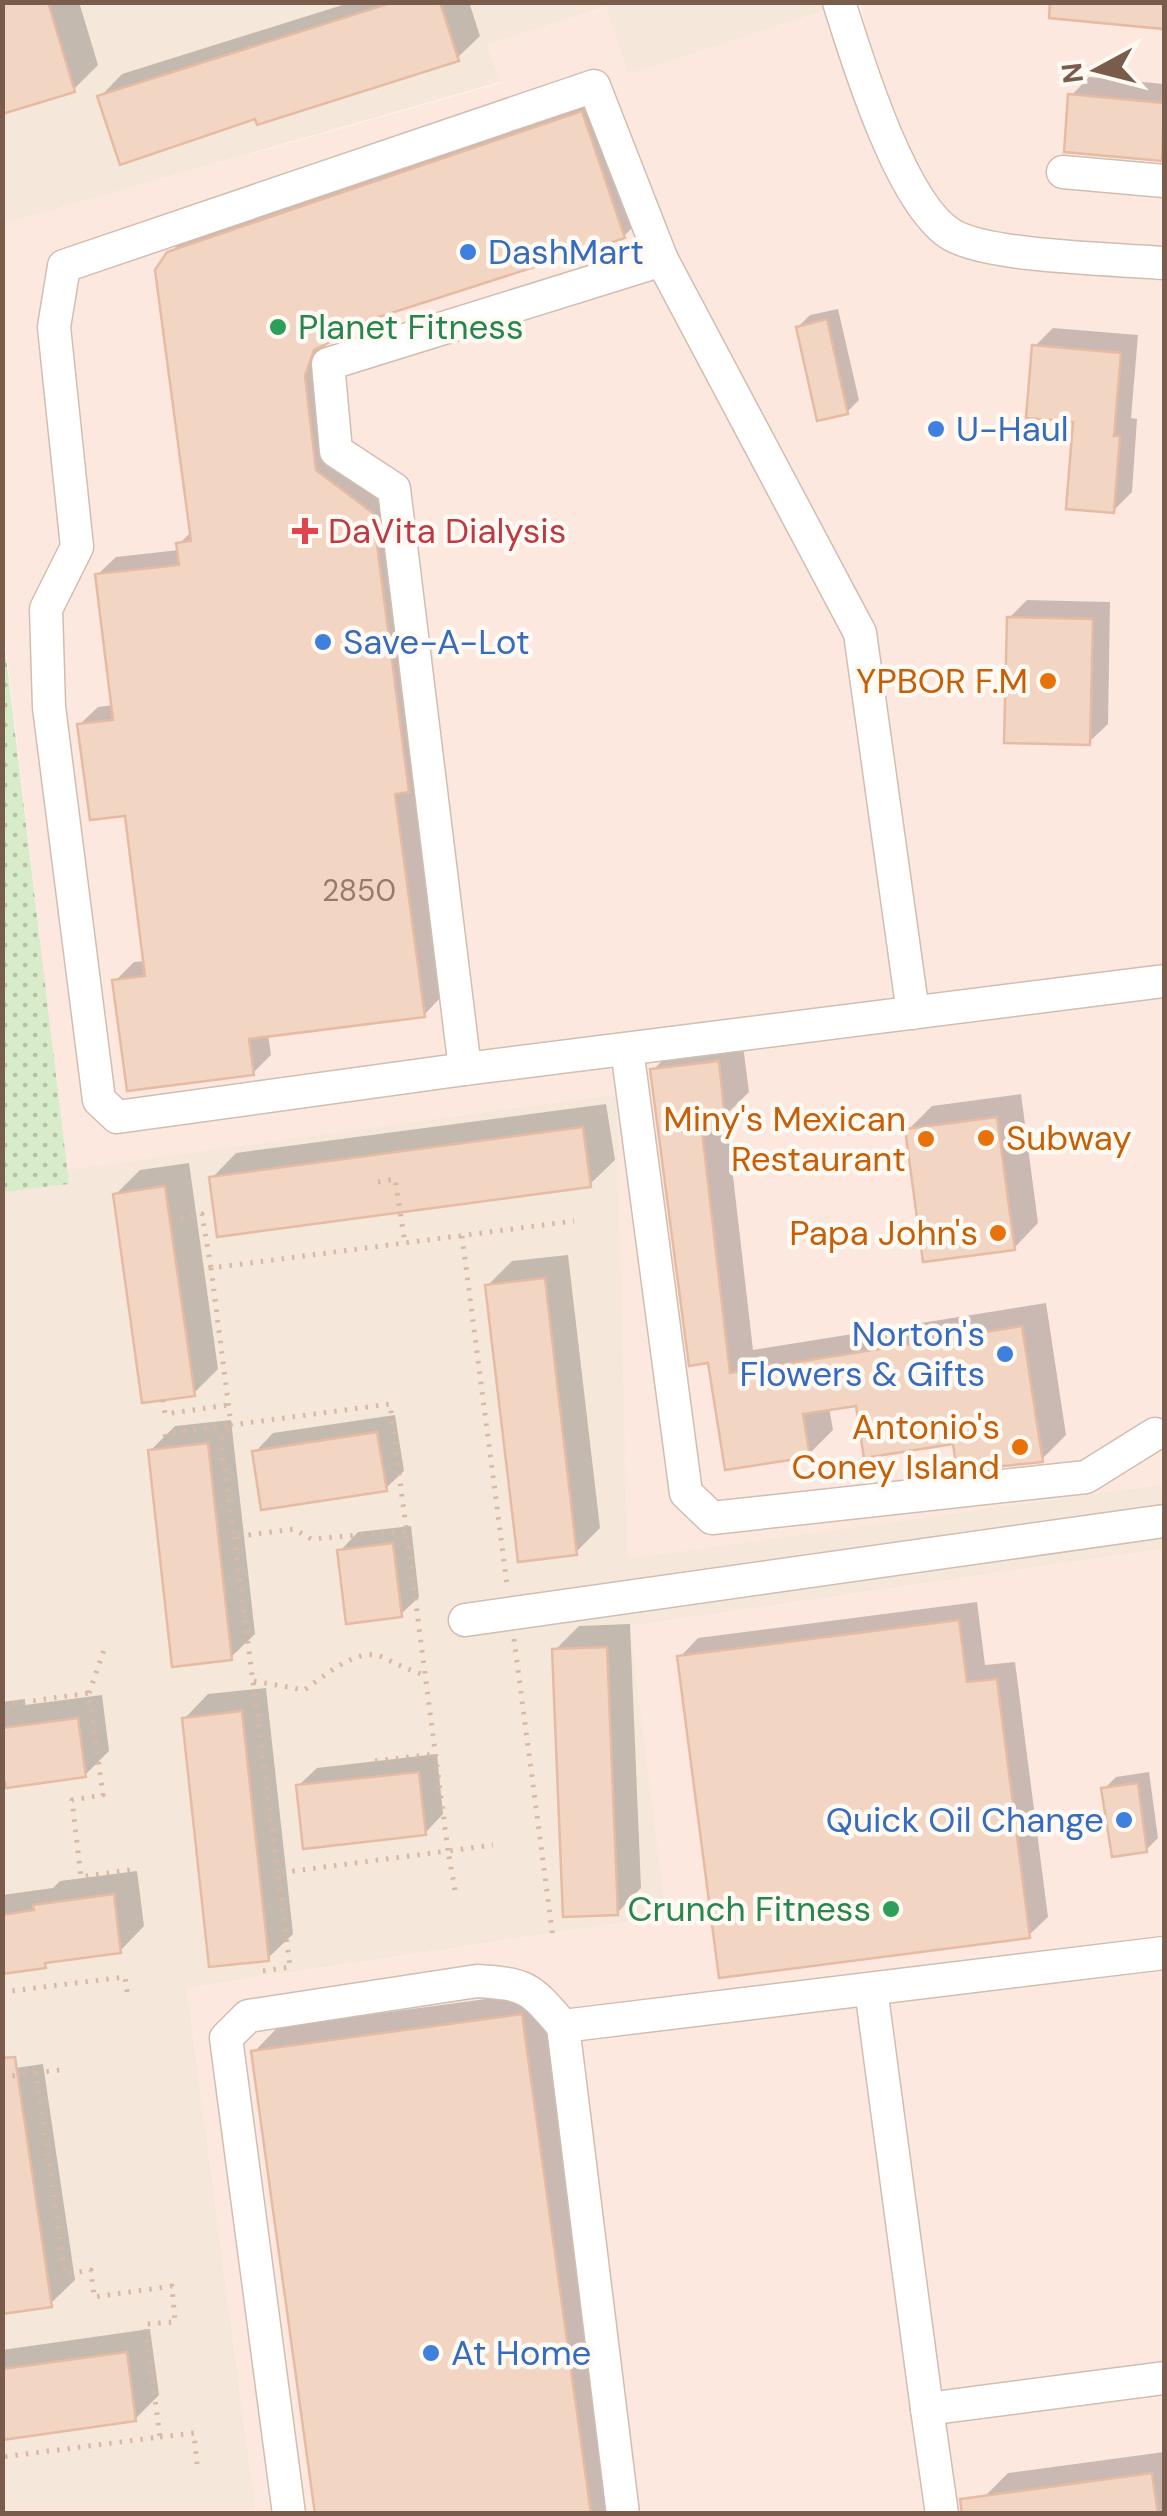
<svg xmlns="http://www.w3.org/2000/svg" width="1167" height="2516" viewBox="0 0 1167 2516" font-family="'DM Sans',sans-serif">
  <defs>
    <pattern id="grass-dots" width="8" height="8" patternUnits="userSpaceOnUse" patternTransform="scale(2.5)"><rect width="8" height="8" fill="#d8ecc9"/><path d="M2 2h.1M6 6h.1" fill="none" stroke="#b4c2a5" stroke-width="1.8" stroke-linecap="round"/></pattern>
  </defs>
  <rect width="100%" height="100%" fill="#fdf6ec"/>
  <!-- residential -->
  <g fill="#f5e8da">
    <path d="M824,2L827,10L627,75L606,7L488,45L500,82L3,224V3Z"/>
    <path d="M2,624L67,1169L617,1094L628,1558L1164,1484V1549L630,1626L667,1916L187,1988L256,2513H3Z"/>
  </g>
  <!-- commercial -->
  <g fill="#fde8e0">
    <path d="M861,3H1164V1484L628,1559L616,1094L67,1170L3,624L2,224L500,83L488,44L607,7L628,74L827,10L865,34Z"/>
    <path d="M1164,1549V2513H256L187,1988L666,1916L630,1626Z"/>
  </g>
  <!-- grass -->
  <path fill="url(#grass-dots)" d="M2,624L69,1184L3,1192H2Z"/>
  <!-- shadow -->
  <g fill="#0003">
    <path d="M2,2H79L98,65L74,89Z"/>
    <path d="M352,2H469L480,36L457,58L100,97L122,74Z"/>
    <path d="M1089,77L1164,84V154L1161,158L1071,96Z"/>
    <path d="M601,94L642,218L624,236L344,325L327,341L322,356L334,451L391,495L426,771L414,784L442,996L424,1015L268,1034L271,1055L253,1073L115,981L134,962L146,961L127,813L79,725L98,707L114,705L97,575L116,557L179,550V544L192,531L169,254L188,234Z"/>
    <path d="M838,309L859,400L847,412L798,327L810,315Z"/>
    <path d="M1053,328L1138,335L1131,418L1137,419L1132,492L1114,510L1075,419L1035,346Z"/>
    <path d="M1027,600L1110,602L1108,724L1089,742L1009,618Z"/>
    <path d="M742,1038L749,1092L726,1115L753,1350L1046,1303L1066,1435L1042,1459L858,1403L829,1407L833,1430L809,1454L710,1361L653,1070L677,1046Z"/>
    <path d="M1021,1094L1038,1223L1014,1248L908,1130L932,1106Z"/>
    <path d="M606,1104L615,1160L590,1184L212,1178L236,1153Z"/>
    <path d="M189,1163L218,1369L194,1393L115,1195L140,1170Z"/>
    <path d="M568,1255L600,1528L576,1552L488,1285L512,1261Z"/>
    <path d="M395,1415L404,1471L385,1489L255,1452L273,1433Z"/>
    <path d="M231,1420L255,1634L230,1658L150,1451L175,1426Z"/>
    <path d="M411,1526L419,1597L400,1615L340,1551L358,1532Z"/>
    <path d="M977,1602L985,1665L1015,1662L1048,1917L1029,1935L680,1657L698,1638Z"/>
    <path d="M630,1624L641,1888L617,1913L555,1650L579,1626Z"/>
    <path d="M266,1688L293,1934L268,1958L184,1719L208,1694Z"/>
    <path d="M102,1695L109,1751L85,1775L2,1780V1702L25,1699V1705Z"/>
    <path d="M437,1754L443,1814L425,1833L298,1786L317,1768Z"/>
    <path d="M1149,1772L1158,1838L1146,1850L1104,1789L1116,1777Z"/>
    <path d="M137,1871L144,1926L120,1951L51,1960L44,1966L2,1971V1895L53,1888L60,1881Z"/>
    <path d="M546,1991L618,2514H318L254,2052L278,2027Z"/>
    <path d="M43,2064L75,2280L50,2304L2,2070Z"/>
    <path d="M150,2329L159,2395L135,2419L2,2437V2350Z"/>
    <path d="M1164,2452V2514H987L984,2497L1008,2473Z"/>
  </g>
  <!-- building -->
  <g fill="#f3d5c3" stroke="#e6bba3" stroke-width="2.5">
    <path d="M2,2H48L75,92L2,114Z"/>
    <path d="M394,2H440L459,61L257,125L255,119L120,165L97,96Z"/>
    <path d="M1050,2H1164V29L1049,18Z"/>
    <path d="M1068,94L1164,103L1162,161L1064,152Z"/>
    <path d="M582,111L625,238L341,329L330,342L314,350L305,376L316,470L373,513L409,792L395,794L425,1017L249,1039L254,1075L127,1091L112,980L145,976L125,816L90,820L77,724L113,720L95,574L179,565L176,543L191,541L155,270L167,252Z"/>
    <path d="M827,319L848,414L817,421L796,327Z"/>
    <path d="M1032,345L1121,353L1114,436H1120L1114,513L1066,509L1073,422L1026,418Z"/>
    <path d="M1007,617L1093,619L1090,745L1004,743Z"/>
    <path d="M719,1061L725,1119L701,1122L730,1373L1022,1326L1043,1462L957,1471L953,1444L864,1458L856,1406L803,1414L810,1457L725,1470L708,1363L689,1366L650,1069Z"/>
    <path d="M997,1117L1015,1250L923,1262L905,1129Z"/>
    <path d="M583,1127L591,1187L217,1237L209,1177Z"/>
    <path d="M165,1186L195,1396L142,1403L113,1194Z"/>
    <path d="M545,1278L577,1555L518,1562L485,1285Z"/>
    <path d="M377,1432L387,1491L261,1510L252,1451Z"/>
    <path d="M208,1443L232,1660L172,1667L148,1450Z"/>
    <path d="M393,1543L402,1617L346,1624L337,1550Z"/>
    <path d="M959,1620L967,1682L997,1679L1030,1938L719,1978L677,1656Z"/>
    <path d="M607,1647L618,1915L563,1917L552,1649Z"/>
    <path d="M242,1711L269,1961L209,1967L182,1718Z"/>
    <path d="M78,1718L86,1777L6,1788L5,1782L2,1783V1728Z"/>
    <path d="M419,1772L426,1835L303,1849L296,1785Z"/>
    <path d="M1138,1783L1147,1852L1112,1857L1101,1788Z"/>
    <path d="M114,1894L121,1953L45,1963L46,1968L2,1974V1915L34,1910L33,1905Z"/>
    <path d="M522,2014L591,2514H315L251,2051Z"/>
    <path d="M15,2057L52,2307L2,2314V2058Z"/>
    <path d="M127,2352L136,2421L2,2440V2369Z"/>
    <path d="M1152,2473L1158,2514H962L960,2499Z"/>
  </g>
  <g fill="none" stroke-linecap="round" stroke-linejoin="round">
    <defs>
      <g id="minor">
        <path d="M839,2C857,59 901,205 952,235C991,257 1115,259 1164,263"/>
        <path d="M1063,172L1164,181"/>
        <path d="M913,1013L860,633L662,260L328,364L336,451L394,489L465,1069L1164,981"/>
        <path d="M627,1049L686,1493L712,1518L1086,1477L1155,1434"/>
        <path d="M465,1069L117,1117L99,1100L49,707L46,609L77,547L54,327L64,266L594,86L662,260"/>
        <path d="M465,1620L1164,1521"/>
        <path d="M871,1989L927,2409"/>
        <path d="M289,2514L226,2038L248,2016L477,1981C528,1984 530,1988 563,2026"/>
        <path d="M623,2514L563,2026L1164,1953"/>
        <path d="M942,2514L927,2409L1164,2378"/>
      </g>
    </defs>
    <!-- minor casing -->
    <use href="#minor" stroke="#d1beb0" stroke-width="35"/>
    <!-- path -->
    <g stroke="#d9b8a5" stroke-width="5" stroke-dasharray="2.5 8" stroke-linecap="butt">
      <path d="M378,1182L395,1179L405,1243"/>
      <path d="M170,1219L202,1214L211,1268"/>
      <path d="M462,1236L507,1585"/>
      <path d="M163,1400L165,1414L228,1405"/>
      <path d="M167,1447L165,1434L231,1425L221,1442L234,1537L294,1529L311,1539L407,1531"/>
      <path d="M234,1537L278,1873"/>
      <path d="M514,1639L553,1938"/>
      <path d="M254,1681L304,1690C324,1677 357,1646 382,1657C396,1664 409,1670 425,1675"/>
      <path d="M89,1693L104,1650"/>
      <path d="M2,1705L89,1693L103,1795L72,1800L81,1877L135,1869"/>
      <path d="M375,1761L435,1754"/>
      <path d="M455,1890L448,1851L493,1845"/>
      <path d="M263,1971L290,1967L278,1873L448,1851L390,1404L231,1425L211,1268L574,1221"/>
      <path d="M2,1992L125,1977L128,1997"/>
      <path d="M36,2073L60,2070"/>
      <path d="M2,2077L36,2073L65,2274L91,2270L94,2297L172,2286L175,2322L145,2324L160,2437L2,2457"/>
      <path d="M160,2437L194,2433L197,2464"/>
    </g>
    <!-- minor -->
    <use href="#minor" stroke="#fff" stroke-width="32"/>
  </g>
  <!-- markers -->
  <g fill="#3f7fe0" stroke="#fffaf3" stroke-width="4">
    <circle cx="468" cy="252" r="10"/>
    <circle cx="936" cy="429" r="10"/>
    <circle cx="323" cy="642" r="10"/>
    <circle cx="1005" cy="1354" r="10"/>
    <circle cx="1124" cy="1820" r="10"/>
    <circle cx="431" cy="2353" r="10"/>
  </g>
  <g fill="#2e9e5b" stroke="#fffaf3" stroke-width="4">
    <circle cx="278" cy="327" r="10"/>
    <circle cx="891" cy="1909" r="10"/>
  </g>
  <path fill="#e0444e" stroke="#fffaf3" stroke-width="4" d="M300 516h10v10h10v10h-10v10h-10v-10h-10v-10h10z"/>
  <g fill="#e8710a" stroke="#fffaf3" stroke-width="4">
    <circle cx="1048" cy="681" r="10"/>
    <circle cx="986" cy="1138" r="10"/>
    <circle cx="926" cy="1139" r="10"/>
    <circle cx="998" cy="1233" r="10"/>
    <circle cx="1020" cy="1447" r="10"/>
  </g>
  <g text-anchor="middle" stroke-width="9" stroke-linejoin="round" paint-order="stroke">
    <!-- number labels -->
    <g font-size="30" fill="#987a6a">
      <text x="359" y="901">2850</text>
    </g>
    <!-- shop labels -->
    <g font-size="35" fill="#366cbe" stroke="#fffaf3" text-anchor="start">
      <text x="488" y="264">DashMart</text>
      <text x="956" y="441">U-Haul</text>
      <text x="343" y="654">Save-A-Lot</text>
      <text x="985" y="1346" text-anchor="end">Norton's<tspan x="985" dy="40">Flowers &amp; Gifts</tspan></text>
      <text x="1104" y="1832" text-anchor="end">Quick Oil Change</text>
      <text x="451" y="2365">At Home</text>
    </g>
    <!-- leisure labels -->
    <g font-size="35" fill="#27864d" stroke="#fffaf3" text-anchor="start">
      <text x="298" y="339">Planet Fitness</text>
      <text x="871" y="1921" text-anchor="end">Crunch Fitness</text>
    </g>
    <!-- health labels -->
    <g font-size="35" fill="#be3a42" stroke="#fffaf3" text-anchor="start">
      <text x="328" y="543">DaVita Dialysis</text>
    </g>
    <!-- food labels -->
    <g font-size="35" fill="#c56008" stroke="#fffaf3" text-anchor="end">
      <text x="1028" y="693">YPBOR F.M</text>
      <text x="906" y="1131">Miny's Mexican<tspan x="906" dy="40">Restaurant</tspan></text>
      <text x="1006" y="1150" text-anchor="start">Subway</text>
      <text x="978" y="1245">Papa John's</text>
      <text x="1000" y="1439">Antonio's<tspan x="1000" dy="40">Coney Island</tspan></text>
    </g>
  </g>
  <!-- border -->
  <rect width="1167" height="2516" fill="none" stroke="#7a5c4d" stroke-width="10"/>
  <!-- north arrow -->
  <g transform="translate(1097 70) rotate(263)" stroke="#fffaf3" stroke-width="8" paint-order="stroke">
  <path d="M0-8L18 38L0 25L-18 38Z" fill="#7a5c4d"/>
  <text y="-15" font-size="28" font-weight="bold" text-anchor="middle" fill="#7a5c4d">N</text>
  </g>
</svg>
